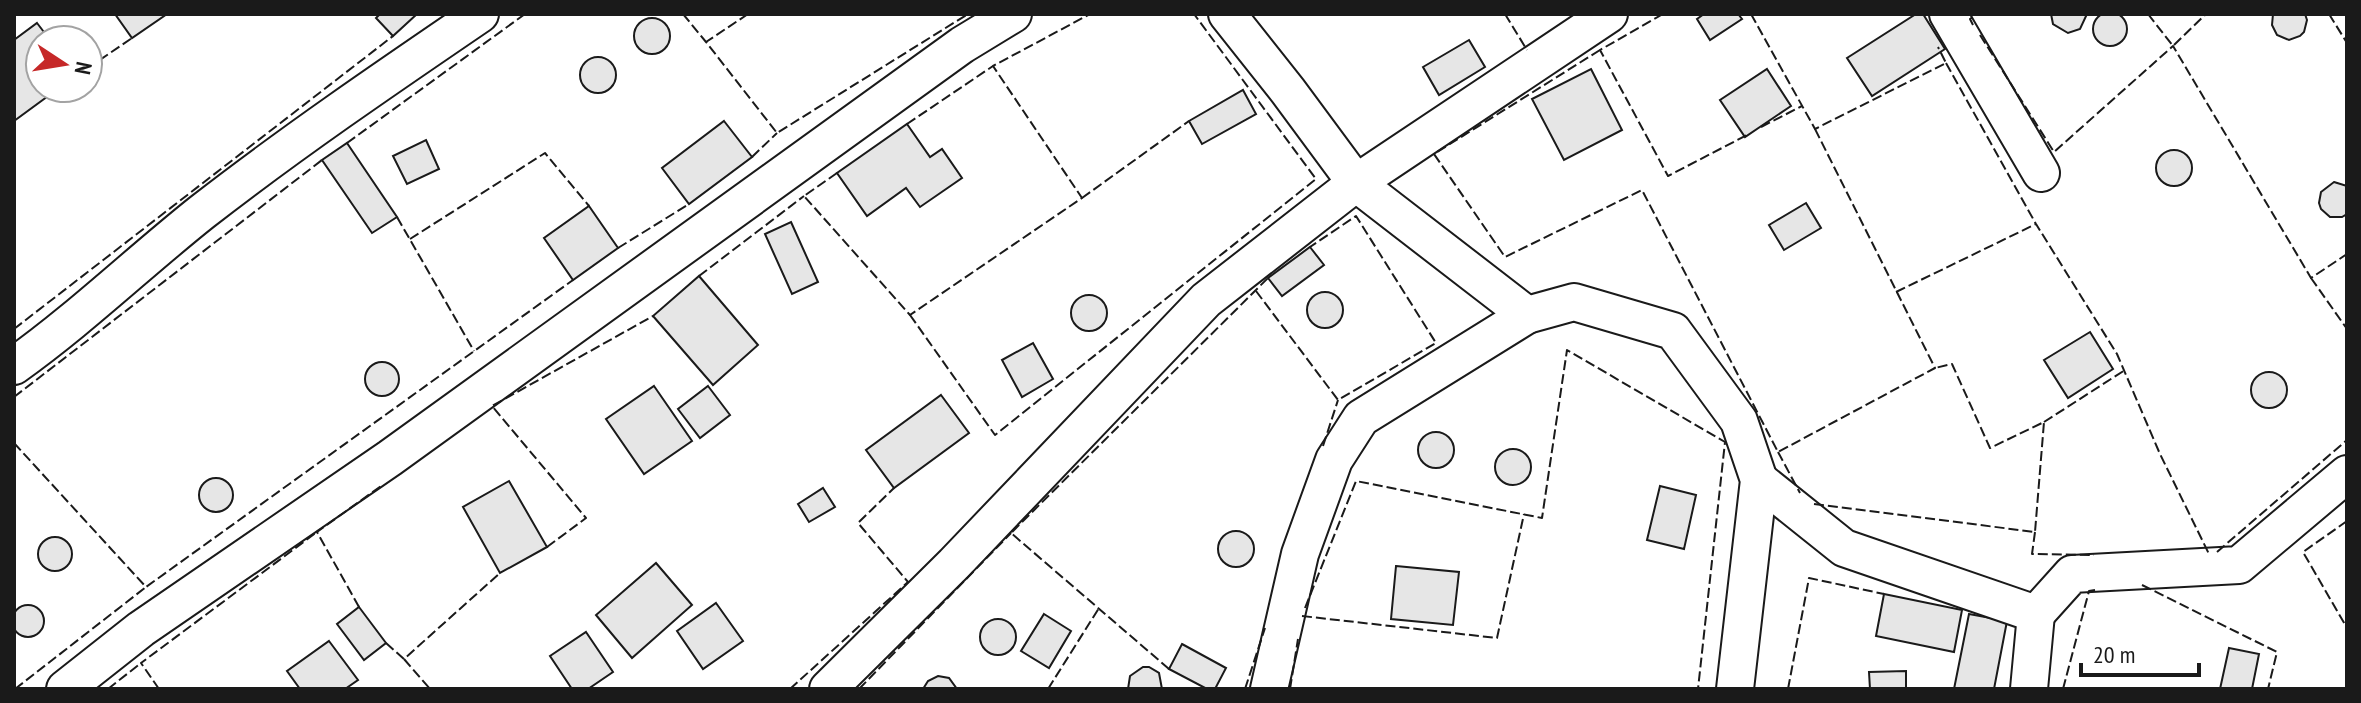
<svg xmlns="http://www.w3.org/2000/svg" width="2361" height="703" viewBox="0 0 2361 703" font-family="'PT Sans Narrow',sans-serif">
  <rect width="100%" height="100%" fill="#fff"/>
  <!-- building -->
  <g fill="#e6e6e6" stroke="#1a1a1a" stroke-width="2">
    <circle cx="2110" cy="29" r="17"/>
    <path d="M115,14H167L132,38Z"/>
    <path d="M380,14H417L393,36L376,18Z"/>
    <path d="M1704,14H1738L1742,19L1710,40L1697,19Z"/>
    <path d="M1916,14H1923L1945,49L1872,96L1847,58Z"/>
    <path d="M2051,14H2087L2080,29L2068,33L2053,24Z"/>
    <path d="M2273,14H2305L2307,20L2304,32L2300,36L2289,40L2277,35L2272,25Z"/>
    <circle cx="652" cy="36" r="18"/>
    <path d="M37,23L50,40H40V88H59L14,121V40Z"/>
    <path d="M1469,40L1485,67L1439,95L1423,67Z"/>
    <circle cx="598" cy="75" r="18"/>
    <path d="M1591,69L1622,130L1564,160L1532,99Z"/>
    <path d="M1767,69L1791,106L1745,137L1720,100Z"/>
    <path d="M1243,90L1256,114L1202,144L1189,121Z"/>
    <path d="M724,121L752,157L689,204L662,168Z"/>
    <path d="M907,124L930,157L942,149L962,178L920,207L906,188L867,216L837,173Z"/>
    <path d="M426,140L439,169L407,184L393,156Z"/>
    <path d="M347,143L397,217L372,233L322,160Z"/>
    <circle cx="2174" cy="168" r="18"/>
    <path d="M2334,182L2347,186V214L2342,217H2330L2321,209L2319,203L2321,192Z"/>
    <path d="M1806,203L1821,228L1784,250L1769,225Z"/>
    <path d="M589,206L618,248L573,280L544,238Z"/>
    <path d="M791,222L818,282L792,294L765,234Z"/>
    <path d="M1310,247L1324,265L1282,296L1268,278Z"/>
    <path d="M699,276L758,345L713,385L653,316Z"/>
    <circle cx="1325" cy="310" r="18"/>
    <circle cx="1089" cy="313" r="18"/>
    <path d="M2090,332L2113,369L2068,398L2044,360Z"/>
    <path d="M1033,343L1053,379L1022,397L1002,360Z"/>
    <circle cx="382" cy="379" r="17"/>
    <circle cx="2269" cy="390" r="18"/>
    <path d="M654,386L692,441L644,474L606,419Z"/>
    <path d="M708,386L730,415L700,438L678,409Z"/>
    <path d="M941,395L969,433L894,488L866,450Z"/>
    <circle cx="1436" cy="450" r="18"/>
    <circle cx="1513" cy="467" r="18"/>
    <circle cx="216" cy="495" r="17"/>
    <path d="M509,481L547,547L500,573L463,507Z"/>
    <path d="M1660,486L1696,495L1684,549L1647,540Z"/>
    <path d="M823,488L835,507L809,522L798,504Z"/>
    <circle cx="1236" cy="549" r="18"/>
    <circle cx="55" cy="554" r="17"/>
    <path d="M656,563L692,605L632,658L596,615Z"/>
    <path d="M1396,566L1459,572L1453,625L1391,619Z"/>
    <path d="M1884,594L1962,610L1954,652L1876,636Z"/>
    <path d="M716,603L743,641L703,669L677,631Z"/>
    <circle cx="28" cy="621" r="16"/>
    <path d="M359,607L386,643L364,660L337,624Z"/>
    <path d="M1044,614L1071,631L1049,668L1021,651Z"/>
    <path d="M1969,614L2007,621L1994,689H1954Z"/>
    <circle cx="998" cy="637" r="18"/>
    <path d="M586,632L613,672L588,689H572L550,656Z"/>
    <path d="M329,641L358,680L345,689H300L287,671Z"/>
    <path d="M1182,644L1226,668L1215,689H1207L1169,669Z"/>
    <path d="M2229,648L2259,654L2252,689H2220Z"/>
    <path d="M1143,667H1149L1159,673L1162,689H1128L1130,676Z"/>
    <path d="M1906,671V689H1870L1869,672Z"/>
    <path d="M938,676L949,678L957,689H923L928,681Z"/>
  </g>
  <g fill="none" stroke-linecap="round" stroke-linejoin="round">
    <defs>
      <g id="minor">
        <path d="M1609,14L1356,183L1527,315L1574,302L1673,331L1739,421L1759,480L1735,689"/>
        <path d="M1948,14L2041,173"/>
        <path d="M14,366C80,319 139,262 202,212C292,142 386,78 480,14"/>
        <path d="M1759,480L1844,548L2036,614L2029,689"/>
        <path d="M2036,614L2072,574L2239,565L2347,474"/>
        <path d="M65,689L141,629L390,458L962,45L1013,14"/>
        <path d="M828,689L954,564L1206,300L1356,183L1288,91L1227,14"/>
        <path d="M1269,689L1300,554L1334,460L1361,418L1527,315"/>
      </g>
    </defs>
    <!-- minor casing -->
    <use href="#minor" stroke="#1a1a1a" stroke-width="40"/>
    <!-- minor -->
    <use href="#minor" stroke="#fff" stroke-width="36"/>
    <!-- fence -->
    <g stroke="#1a1a1a" stroke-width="2" stroke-dasharray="10 4" stroke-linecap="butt">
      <path d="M683,14L706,42"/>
      <path d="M748,14L706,42L777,133L968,14"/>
      <path d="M1505,14L1527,50"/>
      <path d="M1663,14L1600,50L1668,176L1747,135"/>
      <path d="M1751,14L1815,129L1946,63L1938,47"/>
      <path d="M2148,14L2173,46L2206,14"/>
      <path d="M2329,14L2347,43"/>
      <path d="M1973,25L1970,19L1977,14"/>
      <path d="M1980,35L2054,152L2173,46L2311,278L2347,254"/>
      <path d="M1600,50L1434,154L1505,257L1642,190L1778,452L1935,368L1815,129"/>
      <path d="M1946,63L2036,224L2117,354L2160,454L2209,554"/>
      <path d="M88,68L132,38"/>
      <path d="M907,124L993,66"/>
      <path d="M1761,127L1802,106"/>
      <path d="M347,143L525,14"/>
      <path d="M752,157L777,133"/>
      <path d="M837,173L804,196L910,315L1082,198L993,66L1090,14"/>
      <path d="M1082,198L1189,121"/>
      <path d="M397,217L474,351"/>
      <path d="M410,239L545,153L589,206"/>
      <path d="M618,248L689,204"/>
      <path d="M699,276L804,196"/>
      <path d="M2311,278L2347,329"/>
      <path d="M1256,291L1338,400L1436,343L1356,216L1310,247"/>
      <path d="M1896,292L2036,224"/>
      <path d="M910,315L995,435L1316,179L1194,14"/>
      <path d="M14,329L393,36"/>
      <path d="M14,397L322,160"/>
      <path d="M2044,422L2125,370"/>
      <path d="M14,443L146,587L573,280"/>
      <path d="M1323,446L1338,400"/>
      <path d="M1778,452L1800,493"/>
      <path d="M1814,504L2035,532L2044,422L1990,448L1952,364L1935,368"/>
      <path d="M2347,521L2303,552L2347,628"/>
      <path d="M2035,532L2032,554L2094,555"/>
      <path d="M547,547L586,518L492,406L653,316"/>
      <path d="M2217,552L2347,440"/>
      <path d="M2142,585L2277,652L2268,689"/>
      <path d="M359,607L317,532L381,486"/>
      <path d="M1305,608L1356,481L1542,518L1567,350L1725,442L1698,689"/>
      <path d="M1302,616L1497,638L1524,514"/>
      <path d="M386,643L404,659L500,573"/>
      <path d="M404,659L430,689"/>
      <path d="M1169,669L1011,533L1268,278"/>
      <path d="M15,689L146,587"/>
      <path d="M108,689L141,663"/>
      <path d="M159,689L141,663L317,532"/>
      <path d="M790,689L908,582L858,523L894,488"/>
      <path d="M859,689L1011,533"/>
      <path d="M1048,689L1099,608"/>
      <path d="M1245,689L1265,628"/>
      <path d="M1290,689L1298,639"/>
      <path d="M1788,689L1809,578L1884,594"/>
      <path d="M2063,689L2089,591L2095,590"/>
    </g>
  </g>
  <!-- border -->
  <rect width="2361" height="703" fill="none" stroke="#1a1a1a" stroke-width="32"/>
  <!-- north arrow -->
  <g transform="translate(64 64) rotate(102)"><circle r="38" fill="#ffffff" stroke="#a3a3a3" stroke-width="2"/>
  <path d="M0-6L14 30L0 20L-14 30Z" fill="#c62828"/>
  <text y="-12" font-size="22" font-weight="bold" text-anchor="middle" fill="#1a1a1a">N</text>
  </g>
  <!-- scale -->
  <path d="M2081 663v12h118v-12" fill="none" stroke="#1a1a1a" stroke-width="4"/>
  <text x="2093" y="663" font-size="24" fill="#1a1a1a" stroke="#ffffff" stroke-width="6" paint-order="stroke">20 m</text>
</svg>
